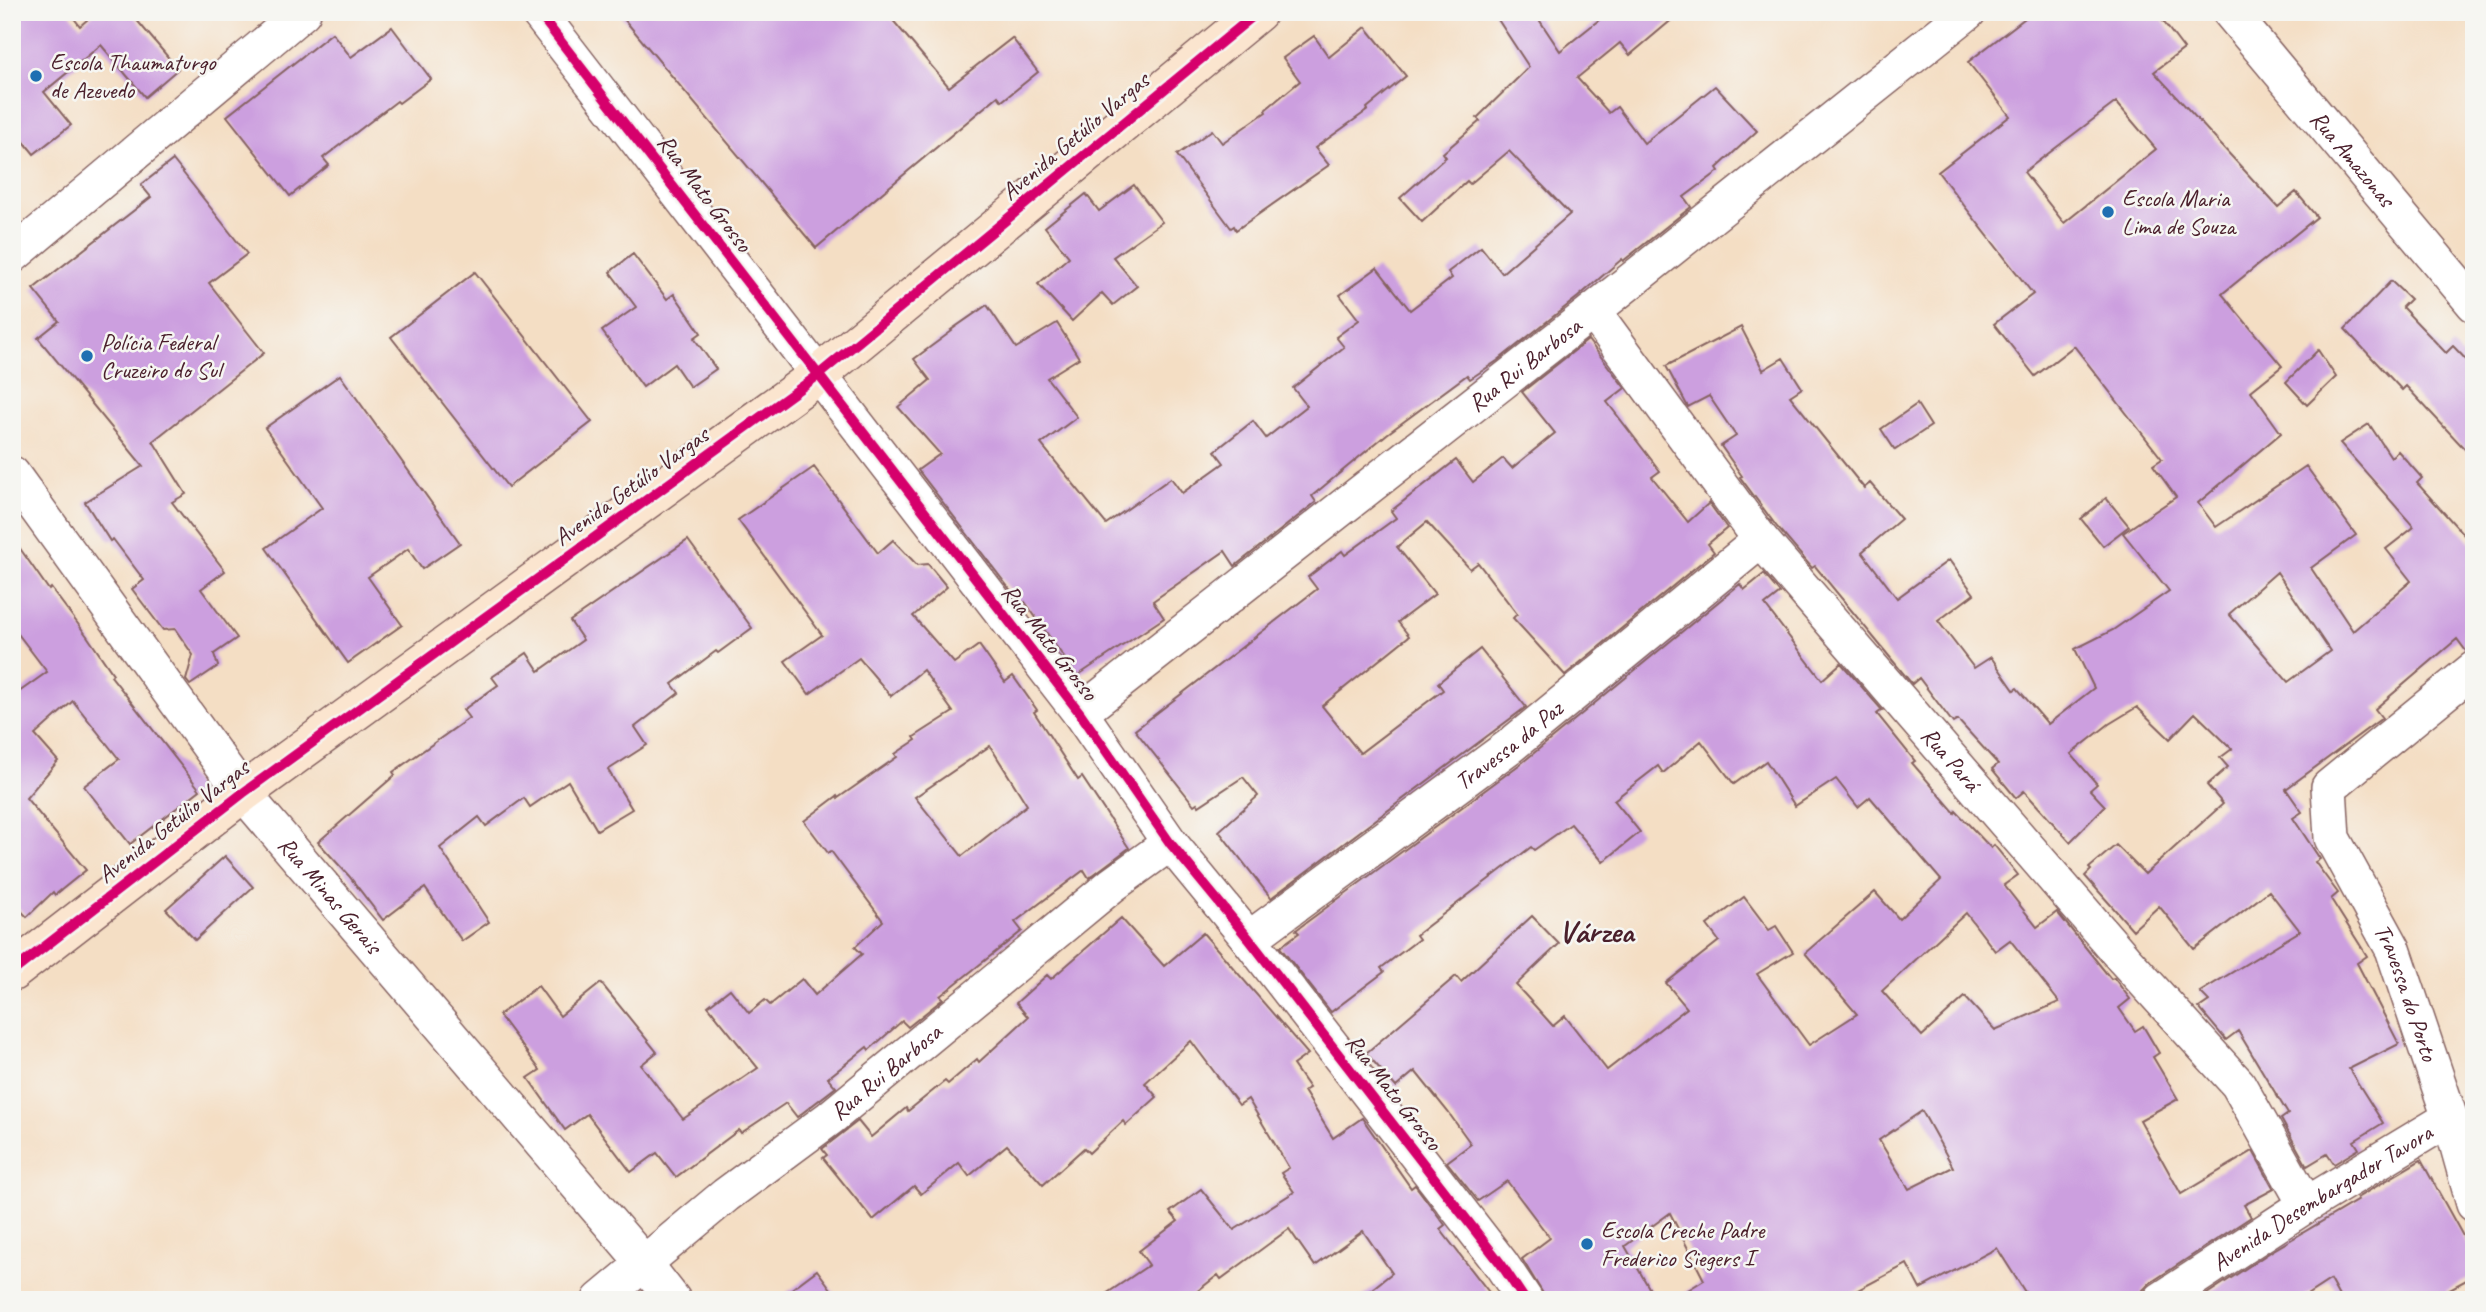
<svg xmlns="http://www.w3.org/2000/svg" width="2486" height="1312" viewBox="0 0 2486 1312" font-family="Caveat,sans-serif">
  <rect width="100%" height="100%" fill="#f6f6f2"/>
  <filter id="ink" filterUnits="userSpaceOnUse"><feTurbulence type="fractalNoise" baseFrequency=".0143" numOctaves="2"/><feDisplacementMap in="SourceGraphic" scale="14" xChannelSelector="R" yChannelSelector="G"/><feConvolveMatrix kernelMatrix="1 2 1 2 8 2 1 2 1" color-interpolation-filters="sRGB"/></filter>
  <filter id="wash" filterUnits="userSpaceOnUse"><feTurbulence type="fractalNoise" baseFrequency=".00686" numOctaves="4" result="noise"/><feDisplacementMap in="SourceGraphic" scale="28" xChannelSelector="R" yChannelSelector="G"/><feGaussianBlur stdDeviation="1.57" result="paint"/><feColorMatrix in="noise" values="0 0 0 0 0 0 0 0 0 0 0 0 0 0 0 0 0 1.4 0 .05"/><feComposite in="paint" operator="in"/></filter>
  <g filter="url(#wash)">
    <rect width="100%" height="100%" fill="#f4dec4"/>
    <g id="blocks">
      <!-- building -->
      <g fill="#cc9fdf" fill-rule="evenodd">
        <path d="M12,12H69L80,26L96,12H130L178,69L145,97L101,45L44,92L71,125L34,154L12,127Z"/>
        <path d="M618,12H886L949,87L1012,38L1038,72L1002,101L998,96L816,248Z"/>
        <path d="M1493,12H1534L1560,51L1609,12H1681L1630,55L1620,43L1577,78L1609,113L1617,107L1644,143L1715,86L1757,131L1717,168L1719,171L1684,197L1691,207L1623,261L1622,259L1578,297L1497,361L1470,379L1467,375L1387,434L1312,496L1316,502L1235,566L1225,551L1153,601L1164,618L1077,676L1025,602L1022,605L918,470L940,454L898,407L930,380L914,359L952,331L951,330L987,305L1016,348L1057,323L1079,358L1047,378L1077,417L1041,444L1106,524L1171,478L1182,493L1224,463L1215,451L1253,421L1266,438L1307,406L1293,388L1344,347L1336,337L1359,320L1340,295L1377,268L1410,310L1452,278L1448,272L1481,247L1502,273L1570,214L1509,151L1470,184L1467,181L1422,222L1400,198L1446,157L1443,153L1480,121L1477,118L1529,67Z"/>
        <path d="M2033,12H2156L2184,49L2154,72L2278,207L2296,192L2317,217L2222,294L2282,366L2251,391L2281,433L2198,503L2216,527L2306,466L2356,535L2311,568L2353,631L2411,581L2386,549L2414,527L2340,443L2369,424L2391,457L2398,451L2422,478L2417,483L2474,546V649L2466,651L2457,639L2375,709L2382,718L2286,789L2302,812L2293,818L2320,859L2315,862L2338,893L2331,899L2367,956L2357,963L2399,1044L2349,1069L2383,1123L2354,1141L2359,1149L2334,1164L2327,1154L2307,1166L2281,1119L2288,1114L2238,1031L2226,1040L2199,1008L2209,1001L2200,992L2300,931L2269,891L2194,949L2159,906L2133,930L2085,876L2091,870L2089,868L2116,845L2145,874L2223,804L2207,785L2228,767L2220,758L2232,749L2195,713L2170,739L2137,707L2109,724L2071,754L2097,784L2090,790L2105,806L2070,842L2024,791L2016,798L1992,769L1998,764L1958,720L1953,723L1919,678L1912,684L1815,566L1812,568L1777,527L1740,477L1742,476L1721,446L1736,436L1709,396L1688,407L1666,366L1741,327L1763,370L1783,358L1802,388L1790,396L1864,488L1870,483L1901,519L1862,552L1897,598L1949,560L1974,594L1938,621L1974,668L1991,657L2014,690L2017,688L2048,724L2094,688L2075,649L2113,630L2169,591L2123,533L2176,497L2153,465L2162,459L2074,346L2035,376L1994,324L2033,294L1938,172L2010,116L1968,62ZM2116,102L2156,149L2064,223L2024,172ZM2277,572L2330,651L2288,682L2229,614Z"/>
        <path d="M392,27L431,79L399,103L397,101L323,158L329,165L290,196L227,116L332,33L351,57Z"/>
        <path d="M1366,27L1406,76L1367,108L1368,110L1315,148L1329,165L1236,230L1234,226L1231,228L1177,155L1212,130L1222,143L1266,112L1265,110L1300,81L1283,58L1314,36L1329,57Z"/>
        <path d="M173,160L247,254L209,283L264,353L153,441L186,494L172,502L225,571L201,589L237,638L214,654L218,666L190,685L186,680L193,655L175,629L163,630L132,589L144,580L113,539L110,541L85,502L143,466L38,338L59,321L33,289L151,197L141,185Z"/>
        <path d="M1134,185L1162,222L1113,257L1137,286L1113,305L1102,293L1072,321L1038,284L1069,257L1045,227L1086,194L1099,211Z"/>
        <path d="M633,254L667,299L674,294L701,333L694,338L716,369L690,387L674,364L643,387L602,331L636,307L610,272Z"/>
        <path d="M475,272L592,422L508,487L391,337Z"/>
        <path d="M2391,281L2410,299L2402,307L2446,353L2453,346L2474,368V459L2406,386L2402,390L2345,329Z"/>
        <path d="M1588,340L1625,388L1607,402L1660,471L1652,477L1688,522L1709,503L1727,528L1708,544L1714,552L1565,675L1513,618L1517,614L1478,563L1470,569L1427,522L1397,547L1435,594L1398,622L1409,636L1322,706L1360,753L1443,690L1438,683L1480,649L1526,707L1271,898L1219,831L1258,796L1243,777L1199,806L1197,803L1194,805L1135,730L1317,589L1308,577L1342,551L1345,555L1396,518L1391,511L1456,460L1473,482L1503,458L1512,468L1555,433L1522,392Z"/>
        <path d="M2318,350L2336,377L2307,405L2286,382Z"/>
        <path d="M340,375L460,543L422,569L408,549L368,577L402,625L348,663L266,548L322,508L265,428Z"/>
        <path d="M1917,404L1931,426L1895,450L1881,429Z"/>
        <path d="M814,467L878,553L893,540L917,565L928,564L947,587L913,616L954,663L979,645L1005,682L1013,676L1037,710L1034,712L1078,780L1082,777L1129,848L1089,878L1084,870L1015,922L1022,931L940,996L943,999L908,1027L902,1021L869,1050L867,1047L828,1078L836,1087L797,1117L786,1103L741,1133L739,1130L676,1177L657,1153L631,1172L587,1114L565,1130L528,1078L540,1070L499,1015L538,986L560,1016L601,983L657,1052L641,1065L683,1119L758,1068L708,1006L730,989L749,1013L765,1000L770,1005L802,979L815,995L862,954L855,947L883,921L831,851L828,853L804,821L837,796L838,798L897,757L895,754L916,740L914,737L953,712L923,670L891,696L859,658L809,694L785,661L822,635L738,520ZM990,746L1027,805L962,856L915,797Z"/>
        <path d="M2106,498L2129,526L2103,546L2081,519Z"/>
        <path d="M12,537L49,590L51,588L87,636L113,674L111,676L200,790L130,844L84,786L119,759L73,701L35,735L58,761L26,798L86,870L55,895L53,892L27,917L12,901V697L47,672L12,626Z"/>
        <path d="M688,540L752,628L718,653L716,651L672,684L679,693L635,727L647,745L608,770L632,809L597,830L568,781L530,807L524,798L486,826L479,817L440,848L489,922L462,941L425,888L383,920L349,876L318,842L395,775L393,772L469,718L463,710L498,685L492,677L527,653L539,671L583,640L570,621Z"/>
        <path d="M1764,574L1780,593L1765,605L1822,680L1841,663L1882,710L1877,714L1915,761L1912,763L1955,813L1956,811L1991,848L1994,845L2018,875L2004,885L2037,927L2057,912L2111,979L2114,978L2130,999L2119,1008L2135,1031L2143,1026L2159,1053L2153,1057L2178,1099L2140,1120L2181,1194L2253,1151L2274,1189L2244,1205L2251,1217L2150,1283L2143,1290L2141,1300H2030L1997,1248L1920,1289L1907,1264L1839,1300H1672L1704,1280L1670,1213L1625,1246L1656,1300H1547L1522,1259L1550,1238L1507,1181L1478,1201L1447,1162L1471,1144L1448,1112L1415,1071L1396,1087L1366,1053L1456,976L1461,982L1532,916L1559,944L1516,985L1553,1026L1565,1016L1607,1070L1687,1008L1666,983L1719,941L1707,925L1744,897L1769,930L1776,926L1793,952L1757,974L1809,1045L1857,1014L1805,953L1875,892L1899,919L1941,880L1870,797L1858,807L1836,779L1795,806L1766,761L1734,784L1701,741L1663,773L1658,766L1614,800L1640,832L1603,862L1571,824L1534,850L1531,847L1416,935L1419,939L1381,968L1384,972L1331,1012L1280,947L1299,933L1296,930L1523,762L1740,584L1744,590ZM1966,913L1995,951L2010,940L2059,1002L1995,1030L1965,997L1922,1036L1882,991ZM1922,1111L1953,1167L1909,1189L1879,1140Z"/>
        <path d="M225,856L253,887L195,940L166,909Z"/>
        <path d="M1121,918L1164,966L1203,933L1308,1054L1293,1065L1309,1088L1304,1091L1333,1138L1362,1118L1411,1188L1415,1185L1445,1225L1440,1229L1495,1300H1358L1392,1273L1363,1231L1315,1266L1289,1229L1221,1279L1218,1275L1186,1300H1097L1149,1265L1139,1251L1178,1221L1170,1212L1201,1189L1234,1230L1294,1192L1281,1173L1289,1168L1248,1099L1239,1105L1191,1041L1145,1083L1157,1097L1126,1125L1123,1121L1089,1153L1084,1148L1043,1185L1007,1145L969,1176L959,1163L921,1194L914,1186L873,1220L823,1158L827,1155L822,1149L858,1121L871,1137L906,1108L908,1111L945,1081L948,1084L977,1059L979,1062L1028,1017L1016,1003L1047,975L1051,979Z"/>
        <path d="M2421,1160L2474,1256V1276L2446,1291L2451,1300H2341L2330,1280L2299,1300H2198L2272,1251L2358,1200L2357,1198Z"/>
        <path d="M817,1270L839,1300H777Z"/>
      </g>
    </g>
  </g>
  <g filter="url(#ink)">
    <use href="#blocks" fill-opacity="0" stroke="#866261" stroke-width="2"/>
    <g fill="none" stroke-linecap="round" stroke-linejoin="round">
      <defs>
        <g id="street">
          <path d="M538,12L1080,713L1170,843L1249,939L1501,1264L1525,1300"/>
          <path id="s1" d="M2230,12L2474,304"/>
          <path d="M12,256L303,12"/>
          <path id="s2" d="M1593,311L1761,540L2124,959L2238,1084L2306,1205"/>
          <path id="s3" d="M12,474L243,793L644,1263L673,1300"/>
          <path id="s4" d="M2474,669L2329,787L2332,838L2393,949L2450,1118L2474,1204"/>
          <path id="s5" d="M1080,713L1593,311L1968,12"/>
          <path id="s6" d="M1249,939L1510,746L1761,540"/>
          <path id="s7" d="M600,1300L726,1195L830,1118L1112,885L1170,843"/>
          <path id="s8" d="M2161,1300L2306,1205L2450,1118"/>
        </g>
        <path id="secondary" d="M12,972L243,793L817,376L1258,12"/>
      </defs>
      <!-- street casing -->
      <use href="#street" stroke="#866261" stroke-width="38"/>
      <!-- secondary casing -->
      <use href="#secondary" stroke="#866261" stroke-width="41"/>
      <!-- street -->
      <use href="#street" stroke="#fff" stroke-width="35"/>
      <!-- secondary -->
      <use href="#secondary" stroke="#fbe5cf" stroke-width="38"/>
      <defs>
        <g id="cycleway">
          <path d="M538,12L1080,713L1170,843L1249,939L1501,1264L1525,1300"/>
          <path d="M12,972L243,793L817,376L1258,12"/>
        </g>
      </defs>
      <!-- cycleway casing -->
      <use href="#cycleway" stroke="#f6f6f2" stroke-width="15"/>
      <!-- cycleway -->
      <use href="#cycleway" stroke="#d6006c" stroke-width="10"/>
    </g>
  </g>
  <!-- markers -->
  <g fill="#1f6fb2" stroke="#f6f6f2" stroke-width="2.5">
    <circle cx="36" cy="76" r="7"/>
    <circle cx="2108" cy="212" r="7"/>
    <circle cx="87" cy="356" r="7"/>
    <circle cx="1587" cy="1244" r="7"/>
  </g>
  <g text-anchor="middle" stroke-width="5" stroke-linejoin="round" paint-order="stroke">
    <!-- poi labels -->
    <g font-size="24" fill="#4a1f2b" stroke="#f6f6f2" text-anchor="start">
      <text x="50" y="70">Escola Thaumaturgo<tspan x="50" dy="28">de Azevedo</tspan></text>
      <text x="2122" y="206">Escola Maria<tspan x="2122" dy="28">Lima de Souza</tspan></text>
      <text x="101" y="350">Polícia Federal<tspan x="101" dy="28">Cruzeiro do Sul</tspan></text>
      <text x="1601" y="1238">Escola Creche Padre<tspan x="1601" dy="28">Frederico Siegers I</tspan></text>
    </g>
    <!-- street labels -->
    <g font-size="24" fill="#4a1f2b" stroke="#f6f6f2">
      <text transform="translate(1075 136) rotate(-40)" y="8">Avenida Getúlio Vargas</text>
      <text dy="8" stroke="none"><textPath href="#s1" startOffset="191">Rua Amazonas</textPath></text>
      <text transform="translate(705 193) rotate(53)" y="8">Rua Mato Grosso</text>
      <text dy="8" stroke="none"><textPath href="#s5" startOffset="565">Rua Rui Barbosa</textPath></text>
      <text transform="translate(631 486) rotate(-36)" y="8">Avenida Getúlio Vargas</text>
      <text transform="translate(1050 642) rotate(52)" y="8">Rua Mato Grosso</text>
      <text dy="8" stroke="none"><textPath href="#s6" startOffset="324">Travessa da Paz</textPath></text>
      <text dy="8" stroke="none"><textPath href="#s2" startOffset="574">Rua Pará</textPath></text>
      <text transform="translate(173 821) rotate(-38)" y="8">Avenida Getúlio Vargas</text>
      <text dy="8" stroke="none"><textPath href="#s3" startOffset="528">Rua Minas Gerais</textPath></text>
      <text dy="8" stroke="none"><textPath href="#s4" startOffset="410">Travessa do Porto</textPath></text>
      <text dy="8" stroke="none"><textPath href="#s7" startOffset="366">Rua Rui Barbosa</textPath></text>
      <text transform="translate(1394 1092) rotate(52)" y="8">Rua Mato Grosso</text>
      <text dy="8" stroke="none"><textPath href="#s8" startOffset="191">Avenida Desembargador Tavora</textPath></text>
    </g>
    <!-- district labels -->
    <g font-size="32" font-weight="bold" fill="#4a1f2b" stroke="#f6f6f2">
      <text x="1596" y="942">Várzea</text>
    </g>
  </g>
  <!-- margin -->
  <rect width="2486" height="1312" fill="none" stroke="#f6f6f2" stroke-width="42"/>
</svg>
